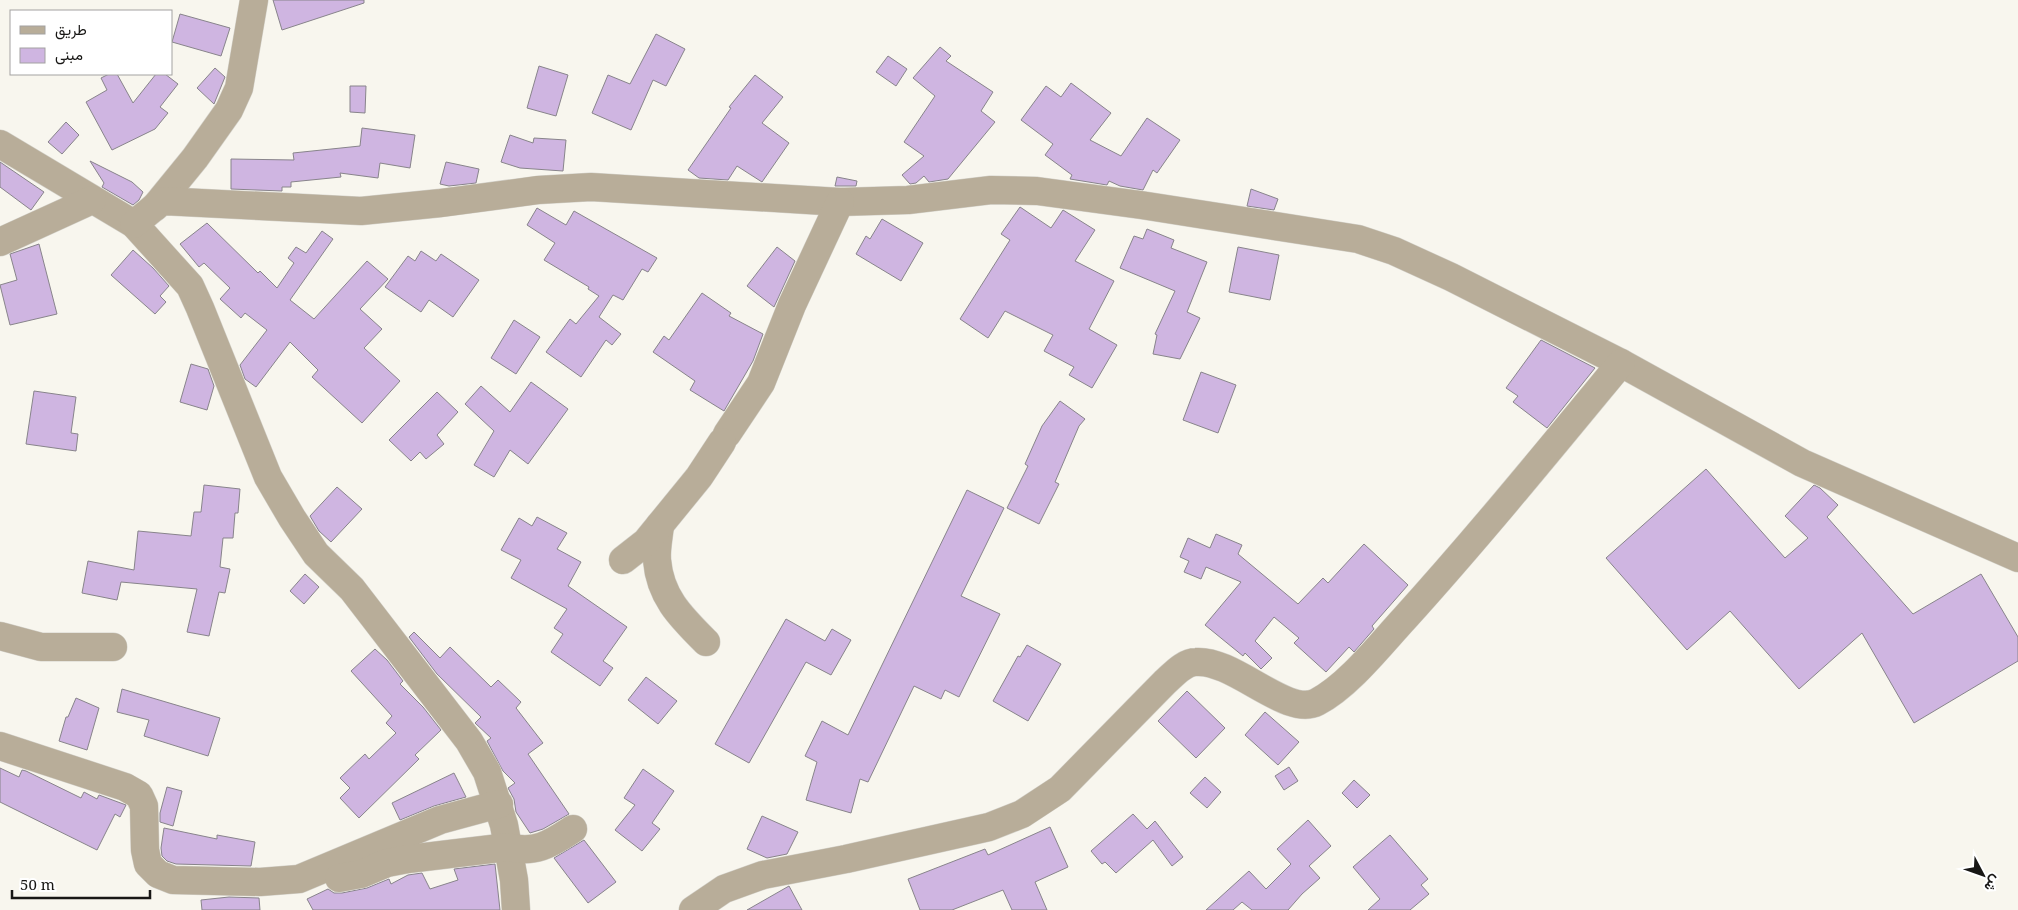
<svg xmlns="http://www.w3.org/2000/svg" width="2018" height="910" viewBox="0 0 2018 910" font-family="'Noto Serif',Vazirmatn,serif">
  <rect width="100%" height="100%" fill="#f8f6ee"/>
  <!-- building -->
  <g fill="#cfb5e1" stroke="#88848b">
    <path d="M273,0H364V3L282,30Z"/>
    <path d="M180,14L230,28L221,56L172,42Z"/>
    <path d="M656,34L685,49L666,86L653,80L631,130L592,113L608,75L630,84Z"/>
    <path d="M940,47L951,56L946,61L993,92L981,111L995,122L948,179L929,182L924,176L916,183L910,184L902,175L924,156L904,142L935,96L913,78Z"/>
    <path d="M888,56L907,69L896,86L876,72Z"/>
    <path d="M539,66L568,75L556,116L527,108Z"/>
    <path d="M215,68L225,77L214,104L197,88Z"/>
    <path d="M109,74H117L133,103L156,74H165L178,84L160,107L168,113L155,129L112,150L86,102L107,90L101,78Z"/>
    <path d="M755,75L783,97L762,123L789,143L762,182L737,166L728,180L699,178L688,170L731,108L729,107Z"/>
    <path d="M1071,83L1111,113L1090,140L1121,156L1147,118L1180,140L1157,173L1153,170L1143,190L1120,186L1109,181L1107,185L1070,179L1072,175L1045,155L1053,144L1021,120L1046,86L1061,97Z"/>
    <path d="M350,86H366L365,113L350,112Z"/>
    <path d="M66,122L79,135L62,154L48,142Z"/>
    <path d="M362,128L415,135L410,168L380,163L378,178L340,173L341,177L291,182V187H282V191L231,189V159L294,160L293,153L360,146Z"/>
    <path d="M510,135L533,143L534,138L566,140L563,171L520,168L501,162Z"/>
    <path d="M90,161L132,182L143,192L139,200L133,205L102,187L104,183Z"/>
    <path d="M0,162L44,192L31,210L0,187Z"/>
    <path d="M446,162L479,169L476,183L449,186L440,184Z"/>
    <path d="M837,177L857,181L856,186H835Z"/>
    <path d="M1251,189L1278,199L1274,210L1247,206Z"/>
    <path d="M1020,207L1051,228L1063,210L1095,230L1075,261L1114,281L1089,329L1117,345L1092,388L1069,375L1074,367L1044,351L1053,335L1005,311L988,338L960,319L1010,240L1001,234Z"/>
    <path d="M537,208L566,225L574,211L657,258L648,272L642,269L623,300L613,295L599,317L621,334L612,345L606,340L581,377L546,352L570,319L576,324L599,296L588,289L589,287L544,260L555,243L527,225Z"/>
    <path d="M882,219L923,243L901,281L856,254L866,236L870,239Z"/>
    <path d="M207,223L258,273L260,271L277,288L294,263L288,258L296,247L306,253L322,231L333,239L290,300L314,319L367,261L388,279L360,309L382,329L364,348L400,381L362,423L312,377L318,370L290,342L256,387L245,379L240,365L267,330L245,313L241,318L220,299L230,288L204,263L199,267L180,244Z"/>
    <path d="M1147,229L1174,240L1171,248L1207,262L1187,312L1200,318L1180,359L1153,354L1157,335L1155,334L1175,291L1120,268L1134,236L1143,239Z"/>
    <path d="M39,244L57,314L10,325L0,285L17,280L10,254Z"/>
    <path d="M777,247L795,261L774,307L747,286Z"/>
    <path d="M1238,247L1279,255L1270,300L1229,292Z"/>
    <path d="M133,250L153,268L169,286L160,296L166,302L155,314L111,275Z"/>
    <path d="M421,251L436,261L441,254L479,280L453,317L429,300L421,312L385,287L408,256L415,261Z"/>
    <path d="M702,293L731,313L729,316L763,334L753,361L724,411L690,390L695,381L653,352L664,336L669,340Z"/>
    <path d="M514,320L540,337L516,374L491,358Z"/>
    <path d="M1541,340L1595,368L1547,428L1513,402L1518,396L1506,388Z"/>
    <path d="M191,364L208,369L214,386L207,410L180,402Z"/>
    <path d="M1201,372L1236,385L1218,433L1183,420Z"/>
    <path d="M531,382L568,409L528,464L510,450L494,477L474,465L494,431L465,404L481,386L510,412Z"/>
    <path d="M34,391L76,397L71,433L78,434L76,451L26,444Z"/>
    <path d="M437,392L458,412L437,435L444,444L426,459L420,452L411,461L389,440Z"/>
    <path d="M1060,401L1085,419L1079,426L1055,482L1059,484L1039,524L1007,508L1028,466L1025,464L1042,426Z"/>
    <path d="M1706,469L1785,558L1808,538L1785,516L1814,485L1820,488L1838,505L1827,517L1913,614L1981,574L2018,637V661L1914,723L1862,633L1799,689L1730,611L1687,650L1606,558Z"/>
    <path d="M204,485L240,489L238,513H235L233,538H223L220,567L230,569L225,593L219,592L209,636L187,632L197,589L121,582L117,600L82,593L88,561L134,570L138,531L191,536L194,512H201Z"/>
    <path d="M337,487L362,509L331,542L319,531L310,516Z"/>
    <path d="M967,490L1004,508L961,596L1000,614L959,697L945,690L941,699L914,686L868,782L860,779L851,813L806,800L817,762L805,756L822,721L848,735Z"/>
    <path d="M537,517L567,533L557,549L581,562L568,586L627,627L603,661L613,668L600,686L551,652L563,634L554,628L567,609L511,578L521,560L501,550L519,518L532,526Z"/>
    <path d="M1216,534L1242,545L1238,554L1298,604L1323,578L1328,583L1364,544L1408,585L1372,626L1374,629L1354,652L1349,647L1326,672L1294,643L1299,638L1274,617L1255,641L1272,658L1261,669L1245,653L1243,656L1205,625L1241,582L1206,567L1201,579L1184,572L1189,561L1180,557L1188,538L1210,548Z"/>
    <path d="M305,574L319,587L304,604L290,591Z"/>
    <path d="M786,619L825,641L832,629L851,640L831,675L806,662L749,763L715,744Z"/>
    <path d="M414,632L440,658L450,647L491,687L498,680L521,702L516,708L543,743L528,754L569,814L543,829L530,833L516,812L514,799L508,788L515,783L503,771L487,741L491,738L475,723L481,717L437,674L409,637Z"/>
    <path d="M1027,645L1061,664L1028,721L993,701L1018,656L1020,657Z"/>
    <path d="M375,649L387,660L403,681L400,684L423,707L441,730L415,755L419,759L359,818L340,798L350,788L340,778L365,754L369,759L396,733L386,723L392,716L351,671Z"/>
    <path d="M646,677L677,701L658,724L628,700Z"/>
    <path d="M122,689L220,718L208,756L144,736L149,720L117,712Z"/>
    <path d="M1187,691L1225,728L1196,758L1158,721Z"/>
    <path d="M76,698L99,708L87,750L59,741L66,717H68Z"/>
    <path d="M1265,712L1299,742L1278,765L1245,735Z"/>
    <path d="M1289,767L1298,781L1284,790L1275,776Z"/>
    <path d="M0,768L19,777L22,770L26,771L81,798L84,792L97,799L99,795L126,805L120,817L115,814L97,850L0,802Z"/>
    <path d="M643,769L674,791L652,823L660,829L642,851L615,830L635,805L624,798Z"/>
    <path d="M454,773L466,797L434,806L400,820L392,803Z"/>
    <path d="M1205,777L1221,792L1207,808L1190,793Z"/>
    <path d="M1354,780L1370,795L1357,808L1342,793Z"/>
    <path d="M167,787L182,791L173,826L160,822V813Z"/>
    <path d="M1133,814L1147,829L1155,821L1183,857L1172,866L1153,840L1116,873L1105,862L1102,864L1091,851Z"/>
    <path d="M762,816L798,832L787,854L767,858L747,849Z"/>
    <path d="M1308,820L1331,846L1309,866L1320,878L1302,894L1288,910H1252L1242,902L1233,910H1206L1249,871L1266,889L1291,864L1277,849Z"/>
    <path d="M1050,827L1068,867L1035,882L1047,910H1012L1003,890L952,910H920L908,879L985,849L988,855Z"/>
    <path d="M164,828L217,839V835L255,842L251,866L176,864L167,861L162,856L161,848Z"/>
    <path d="M1390,835L1428,879L1421,885L1429,894L1410,910H1368L1380,899L1353,867Z"/>
    <path d="M584,840L616,882L588,903L554,858Z"/>
    <path d="M495,864L500,910H313L307,899L328,889L334,893H342L367,888L389,879L391,884L408,875L422,873L430,889L458,880L454,869Z"/>
    <path d="M789,886L802,910H747Z"/>
    <path d="M229,897L259,898L260,910H202L201,900Z"/>
  </g>
  <g fill="none" stroke-linecap="round" stroke-linejoin="round">
    <defs>
      <g id="minor">
        <path d="M0,144L134,224L190,286L200,308L268,477L292,518L316,554L352,589L469,741L487,772L504,825L514,880L516,910"/>
        <path d="M155,207L195,158L229,110L239,88L254,0"/>
        <path d="M134,224L162,201L361,211L441,203L538,190L591,187L840,202L908,200L991,190L1037,191L1141,205L1358,239L1394,251L1451,277L1621,363L1802,463L2018,558"/>
        <path d="M0,242L92,200"/>
        <path d="M727,434L761,383L792,305L840,202"/>
        <path d="M660,525C659,536 656,549 657,560C660,597 681,617 706,642"/>
        <path d="M623,560L646,542L699,477L722,442"/>
        <path d="M0,636L41,647H113"/>
        <path d="M0,746L125,787L139,795L144,806L145,850L148,864L158,874L173,880L260,882L299,879L440,820L499,804"/>
        <path d="M339,878L361,874L387,863L408,859L508,847C536,854 550,844 573,829"/>
        <path d="M693,910L724,889L763,875L846,859L989,827L1022,814L1060,789L1165,682C1173,675 1184,662 1196,662C1234,659 1287,718 1317,702C1348,686 1380,645 1404,619C1479,536 1550,449 1621,363"/>
      </g>
    </defs>
    <!-- minor casing -->
    <use href="#minor" stroke="#d4d2cb" stroke-width="29"/>
    <!-- minor -->
    <use href="#minor" stroke="#b8ad99" stroke-width="28"/>
  </g>
  <!-- legend -->
  <rect x="10" y="10" width="162" height="65" fill="#ffffff" stroke="#a3a2a1"/>
  <rect x="20" y="26" width="25" height="8" fill="#b8ad99" stroke="#a3a2a1"/>
  <text x="55" y="35" font-size="15" fill="#181715">طريق</text>
  <rect x="20" y="48" width="25" height="15" fill="#cfb5e1" stroke="#a3a2a1"/>
  <text x="55" y="60" font-size="15" fill="#181715">مبنى</text>
  <!-- north arrow -->
  <g transform="translate(1983 875) rotate(131)" stroke="#ffffff" stroke-width="4" paint-order="stroke">
  <path d="M0-4L9 19L0 12L-9 19Z" fill="#181715"/>
  <text y="-8" font-size="14" font-weight="bold" text-anchor="middle" fill="#181715">ش</text>
  </g>
  <!-- scale -->
  <path d="M12 890v8h138v-8" fill="none" stroke="#181715" stroke-width="2.5"/>
  <text x="20" y="890" font-size="15" fill="#181715" stroke="#ffffff" stroke-width="4" paint-order="stroke">50 m</text>
</svg>
